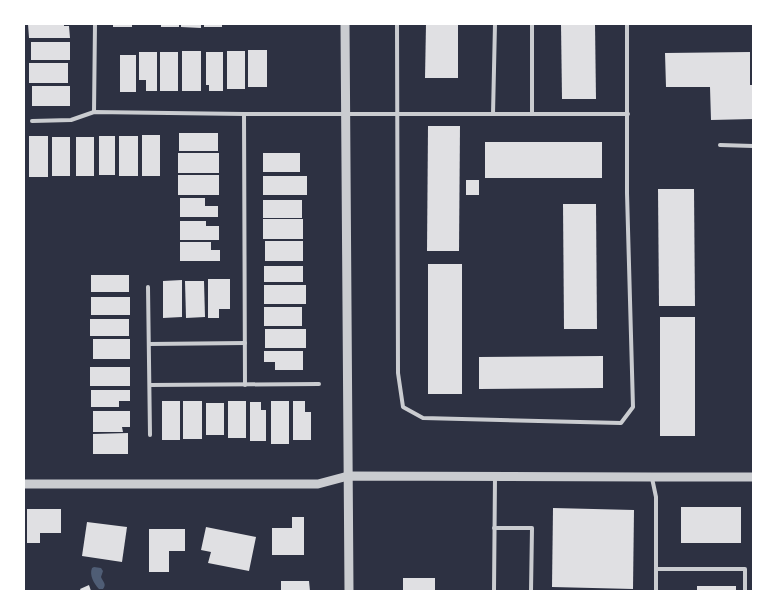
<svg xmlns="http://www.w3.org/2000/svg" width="777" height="615" viewBox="0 0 777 615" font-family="'Varela Round',sans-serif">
  <rect width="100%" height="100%" fill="#2d3142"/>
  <!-- water -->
  <path fill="#4f5d75" d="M94,567L101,568L103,571L101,577C103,582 107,584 103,589H99C94,584 89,575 92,568Z"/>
  <!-- building -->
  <g fill="#e0e0e3">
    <path d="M28,24H64V26H69L70,38H29Z"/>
    <rect x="113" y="24" width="19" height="3"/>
    <rect x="161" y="24" width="18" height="3"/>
    <path d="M181,24H201V28L181,27Z"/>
    <rect x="204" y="24" width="18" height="3"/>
    <path d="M426,24H458V78H425Z"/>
    <path d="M561,24H595L596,99H562Z"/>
    <rect x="31" y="42" width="39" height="18"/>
    <rect x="248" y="50" width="19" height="37"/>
    <rect x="182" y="51" width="19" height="40"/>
    <rect x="227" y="51" width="18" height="38"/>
    <path d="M139,52H157V91H146V80H139Z"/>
    <rect x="160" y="52" width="18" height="39"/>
    <path d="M206,52H223V91H209V85H206Z"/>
    <path d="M750,52V85H753V119L711,120L710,87H666L665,53Z"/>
    <rect x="120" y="55" width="16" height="37"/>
    <rect x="29" y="63" width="39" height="20"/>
    <rect x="32" y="86" width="38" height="20"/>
    <path d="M428,126H460L459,251H427Z"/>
    <rect x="179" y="133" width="39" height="18"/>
    <rect x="142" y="135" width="18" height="41"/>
    <rect x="29" y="136" width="19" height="41"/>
    <rect x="99" y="136" width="16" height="39"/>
    <rect x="119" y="136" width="19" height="40"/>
    <rect x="52" y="137" width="18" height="39"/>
    <rect x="76" y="137" width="18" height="39"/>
    <rect x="485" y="142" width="117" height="36"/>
    <rect x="178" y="153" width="41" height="20"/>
    <rect x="263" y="153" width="37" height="19"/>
    <rect x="178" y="175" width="41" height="20"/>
    <rect x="263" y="176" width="44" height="19"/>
    <rect x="466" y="180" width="13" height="15"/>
    <path d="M658,189H694L695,306H659Z"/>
    <path d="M180,198H205V206H218V217H180Z"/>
    <rect x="263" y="200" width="39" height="18"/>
    <path d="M563,204H596L597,329H564Z"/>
    <rect x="263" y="219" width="40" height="20"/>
    <path d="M180,221H206V226H219V240H180Z"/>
    <rect x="265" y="241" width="38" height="20"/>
    <path d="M180,242H211V250H220V261H180Z"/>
    <rect x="428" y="264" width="34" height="130"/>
    <rect x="264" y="266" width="39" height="16"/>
    <rect x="91" y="275" width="38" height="17"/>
    <path d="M208,279H230V309H219V318H208Z"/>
    <path d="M182,280V317L163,318V281Z"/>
    <path d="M185,281H204L205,317L186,318Z"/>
    <rect x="264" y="285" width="42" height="19"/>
    <rect x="91" y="297" width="39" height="18"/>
    <rect x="264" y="307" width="38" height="19"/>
    <rect x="660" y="317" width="35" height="119"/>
    <rect x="90" y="319" width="39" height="17"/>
    <rect x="265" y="329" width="41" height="19"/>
    <rect x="93" y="339" width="37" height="20"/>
    <path d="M264,351H303V370H275V362H264Z"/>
    <path d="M603,356V388L479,389V357Z"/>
    <rect x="90" y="367" width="40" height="19"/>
    <path d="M91,390H130V401H119V407H91Z"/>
    <rect x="162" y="401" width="18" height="39"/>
    <rect x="183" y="401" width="19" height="38"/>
    <rect x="228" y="401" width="18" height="37"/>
    <rect x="271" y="401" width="18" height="43"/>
    <path d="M293,401H305V412H311V440H293Z"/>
    <path d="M250,402H261V410H266V441H250Z"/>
    <rect x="206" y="403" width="18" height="32"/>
    <path d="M93,411H130V427H122L123,432H93Z"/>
    <path d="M128,433V454H93V434Z"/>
    <rect x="681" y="507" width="60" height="36"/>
    <path d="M553,508L634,510L633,589L552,587Z"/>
    <path d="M27,509H61V533H40V543H27Z"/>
    <path d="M292,517H304V555H272V528H292Z"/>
    <path d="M87,522L127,527L122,562L82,556Z"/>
    <path d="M206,527L256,537L249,571L208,563L211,552L201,550Z"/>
    <path d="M149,529H185V551H169V572H149Z"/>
    <rect x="403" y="578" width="32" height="13"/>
    <path d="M281,581H309L310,591H281Z"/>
    <path d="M89,585L91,591H81L80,589Z"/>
    <rect x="697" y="586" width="39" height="5"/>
  </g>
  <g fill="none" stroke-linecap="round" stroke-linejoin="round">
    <!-- service -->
    <g stroke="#caccd0" stroke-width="4">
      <path d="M397,24L398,373L403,407L423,418L621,423L633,407L627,193V24"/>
      <path d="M532,24V114"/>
      <path d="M94,112L95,24"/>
      <path d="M244,114L245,385"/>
      <path d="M493,114L495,24"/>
      <path d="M32,121L71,120L94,112L244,114H628"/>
      <path d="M720,145L753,146"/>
      <path d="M148,287L150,435"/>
      <path d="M149,344L245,343"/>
      <path d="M150,385L319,384"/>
      <path d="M652,478L656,497V569H745V591"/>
      <path d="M494,528H532L531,591"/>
      <path d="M656,569V591"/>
      <path d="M494,591L495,478"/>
    </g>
    <!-- tertiary -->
    <g stroke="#caccd0" stroke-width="9">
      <path d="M345,24L349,591"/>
      <path d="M24,484H318L348,476L652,477H753"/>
    </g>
  </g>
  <!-- border -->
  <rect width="777" height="615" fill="none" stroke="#ffffff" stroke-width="50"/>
</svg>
